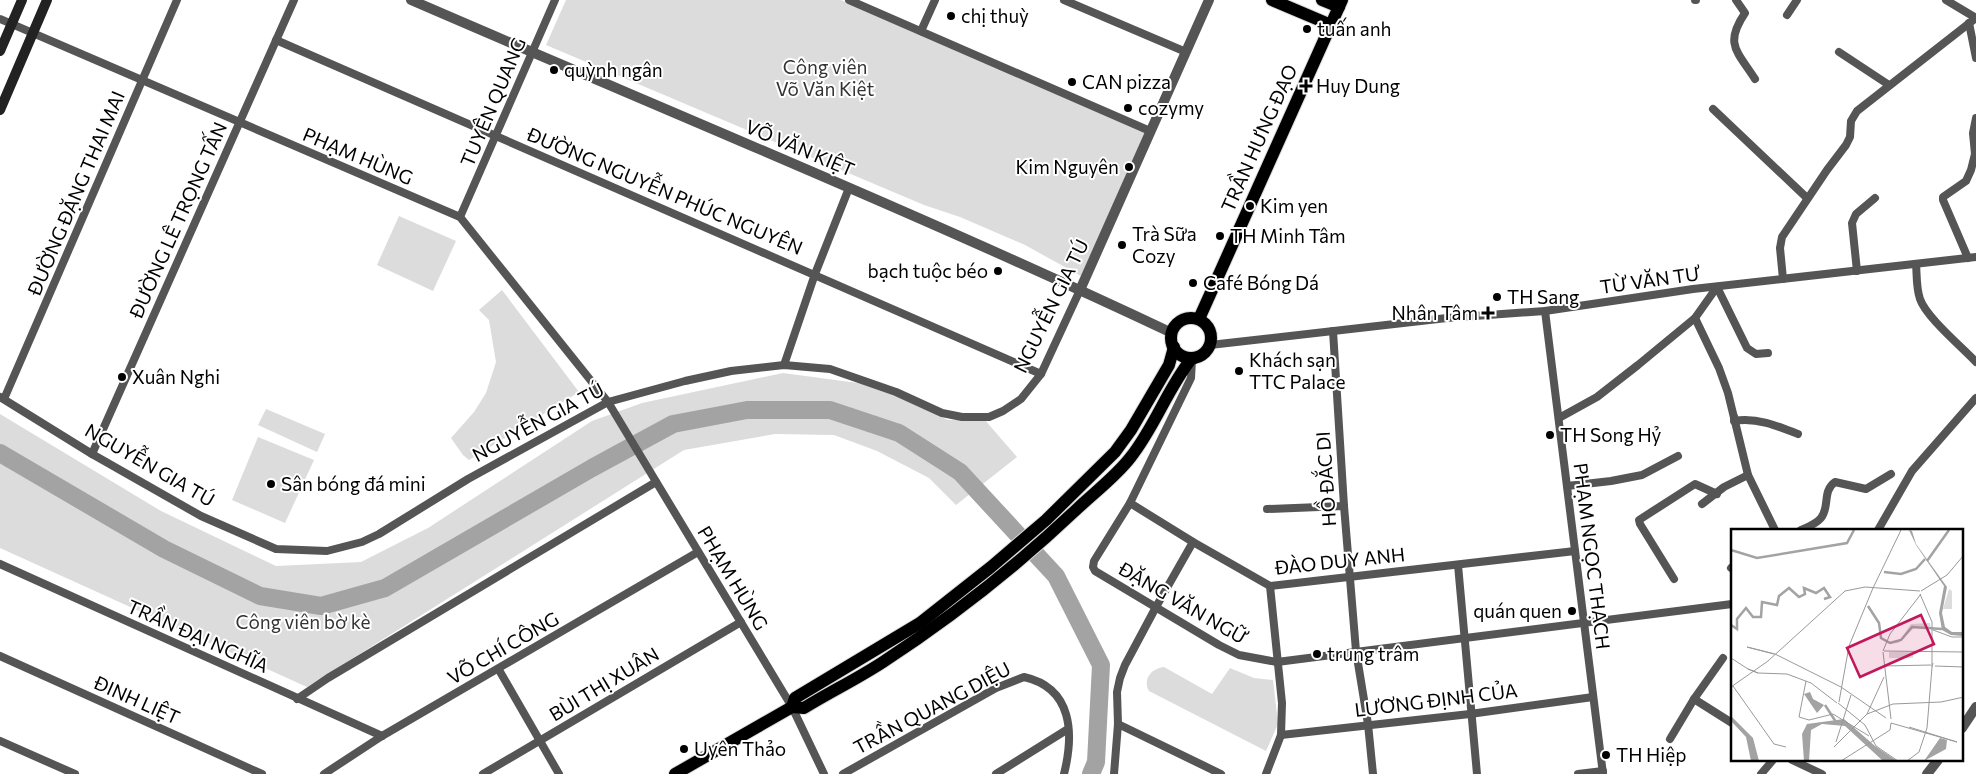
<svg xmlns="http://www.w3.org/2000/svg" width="1976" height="774" viewBox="0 0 1976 774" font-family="Commissioner,sans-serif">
  <rect width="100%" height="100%" fill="#fff"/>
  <!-- green -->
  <g fill="#dcdcdc">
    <path d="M566,0H841L1145,132L1081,276L1025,245L960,217L924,205L546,45Z"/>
    <path d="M399,216L456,241L433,291L377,265Z"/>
    <path d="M502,290L579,392L469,460L463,455L451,438L474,412L486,393L496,362L489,320L479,310Z"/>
    <path d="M783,373L873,385L948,420L984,419L1017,457L956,505L929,478L877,451L834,435L775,434L684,450L307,687L0,548V414L161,511L276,566L361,562L428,528L592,421L642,403Z"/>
    <path d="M266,409L325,434L317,452L258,425Z"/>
    <path d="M258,437L314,460L285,523L232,500Z"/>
    <path d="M1164,667L1212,694L1230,668L1254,678L1273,680L1278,724L1266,751L1149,691C1142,679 1152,668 1164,667Z"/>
  </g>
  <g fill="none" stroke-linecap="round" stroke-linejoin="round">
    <!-- river -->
    <path stroke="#a3a3a3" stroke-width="18" d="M0,453L164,549L260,596L321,606L385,588L592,468L673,424L747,410H830L899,433L960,472L1056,576L1101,665L1096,762L1091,774"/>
    <defs>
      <g id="primary">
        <path d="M1272,0L1331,25"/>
        <path d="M1322,0L1339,7"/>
        <circle cx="1191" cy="338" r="20"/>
        <path d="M1199,319L1342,0"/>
        <path d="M792,707L795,698L920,623L991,567L1046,520L1115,452L1131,430L1169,365L1174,347"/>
        <path d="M675,774L792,707L804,708C830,692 857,679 883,662C952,617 1019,564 1078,508C1095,492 1116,476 1130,458C1155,427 1167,389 1192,358"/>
      </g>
    </defs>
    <!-- primary casing -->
    <use href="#primary" stroke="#dbdbdb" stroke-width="14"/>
    <!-- minor -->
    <g stroke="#555" stroke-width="8">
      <path d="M849,0L1150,131"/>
      <path d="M1064,0L1186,52"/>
      <path d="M1695,0H1696"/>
      <path d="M1736,0L1745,13C1724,44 1737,51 1755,79"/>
      <path d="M1946,0L1976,18"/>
      <path d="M1787,15L1797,0"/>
      <path d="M0,19L460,217L608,402L792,707L824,774"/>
      <path d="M1969,23L1976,58"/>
      <path d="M921,31L935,0"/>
      <path d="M276,40C531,152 787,261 1041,374"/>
      <path d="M1839,52L1889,85"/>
      <path d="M1713,109L1807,198"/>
      <path d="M460,217L555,0"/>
      <path d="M1968,258L1943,200V197L1966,181L1971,170L1975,154L1973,133L1976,118"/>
      <path d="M1916,264C1917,275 1916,288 1920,299C1926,317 1962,347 1976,362"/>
      <path d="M1857,271L1852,223L1856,214L1875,198"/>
      <path d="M1783,279L1780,248L1782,237L1827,170L1846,145L1850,137L1851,121L1857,111L1976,18"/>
      <path d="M1545,311L1603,774"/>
      <path d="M1695,318L1719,368L1728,393L1748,475L1775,530"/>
      <path d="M1333,331L1344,506L1356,651L1368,724L1373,774"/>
      <path d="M1210,345L1447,318L1545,311L1693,289L1976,257"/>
      <path d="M1192,360L1191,378L1130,503L1094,561L1093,567L1095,571L1219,645L1239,655L1277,662L1732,604"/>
      <path d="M784,365L815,274L849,188"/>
      <path d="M0,397L92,454L201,516L276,549L327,551L362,542L379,534L468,479L608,402L685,381L731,371L784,365L830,369L896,392L942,413L962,417H989L1003,411L1021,399L1041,374L1080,290"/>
      <path d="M4,399L177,0"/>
      <path d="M1734,417V421C1756,417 1778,426 1798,434"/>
      <path d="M1559,418L1597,397L1638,365L1695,318L1717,287L1747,348L1756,354L1768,353"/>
      <path d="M92,454L294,0"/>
      <path d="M1567,486L1611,481L1642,475L1678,456"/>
      <path d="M1130,503L1193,542L1270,586L1575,551"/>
      <path d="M1702,504L1724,487L1748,475"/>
      <path d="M1267,509L1344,506"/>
      <path d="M1801,530C1808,527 1816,524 1821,518C1830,507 1822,491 1835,482L1866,489L1891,474"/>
      <path d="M1878,530L1912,471L1976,398"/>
      <path d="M0,564L382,736"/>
      <path d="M1458,565L1477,774"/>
      <path d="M1731,568L1732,567"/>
      <path d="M1674,579L1640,524L1639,520L1695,484L1717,494"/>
      <path d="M0,656L262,774"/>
      <path d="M499,670L559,774"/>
      <path d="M297,699L328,678L656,482"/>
      <path d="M1694,699L1732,723"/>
      <path d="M1118,724L1221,774"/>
      <path d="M1281,735L1470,714L1593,697"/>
      <path d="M1670,739L1694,699L1723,658"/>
      <path d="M0,741L75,774"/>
      <path d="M1792,760L1822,774"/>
      <path d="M324,774L382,736L698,552"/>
      <path d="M483,774L741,622"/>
      <path d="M843,774L996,688L1024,677C1073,688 1074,734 1064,774"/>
      <path d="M996,774L1068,729"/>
      <path d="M1114,774L1118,724L1117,692L1120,678L1125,665L1156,607L1193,542"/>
      <path d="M1266,774L1281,735L1282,703L1270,586"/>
      <path d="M1578,774L1603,771"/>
      <path d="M1761,774L1773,760"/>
    </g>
    <!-- tertiary -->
    <g stroke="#555" stroke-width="10">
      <path d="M411,0C665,110 922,215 1172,333"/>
      <path d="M1080,290L1209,0"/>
      <path d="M1962,728L1976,707"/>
      <path d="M1927,774L1938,760"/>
    </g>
    <!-- secondary -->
    <g stroke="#222" stroke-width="10">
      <path d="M0,51L22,0"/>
      <path d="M0,110L47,0"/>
    </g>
    <!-- primary -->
    <use href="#primary" stroke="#000" stroke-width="12"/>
  </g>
  <!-- markers -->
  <g fill="#000" stroke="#fff" stroke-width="2">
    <circle cx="951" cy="16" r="5"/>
    <circle cx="1307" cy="29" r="5"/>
    <circle cx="554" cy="70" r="5"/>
    <circle cx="1072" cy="82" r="5"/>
    <path d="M1303.5 78.5h5v5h5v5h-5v5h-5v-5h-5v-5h5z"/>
    <circle cx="1128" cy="108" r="5"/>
    <circle cx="1129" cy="167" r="5"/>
    <circle cx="1250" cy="206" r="5"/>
    <circle cx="1220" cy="236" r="5"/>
    <circle cx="1122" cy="245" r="5"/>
    <circle cx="998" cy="271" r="5"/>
    <circle cx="1193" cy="283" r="5"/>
    <circle cx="1497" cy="297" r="5"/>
    <path d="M1485.5 305.5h5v5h5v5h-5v5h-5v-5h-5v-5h5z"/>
    <circle cx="1239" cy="371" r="5"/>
    <circle cx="122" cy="377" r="5"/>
    <circle cx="1550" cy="435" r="5"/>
    <circle cx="271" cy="484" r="5"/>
    <circle cx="1572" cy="611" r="5"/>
    <circle cx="1317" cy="654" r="5"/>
    <circle cx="684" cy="749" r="5"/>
    <circle cx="1606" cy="755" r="5"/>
  </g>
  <g text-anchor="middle" stroke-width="4" stroke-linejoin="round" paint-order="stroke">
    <!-- poi labels -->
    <g font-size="19" fill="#000" stroke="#fff" text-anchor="start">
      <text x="961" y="23">chị thuỳ</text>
      <text x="1317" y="36">tuấn anh</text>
      <text x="564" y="77">quỳnh ngân</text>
      <text x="1082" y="89">CAN pizza</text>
      <text x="1316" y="93">Huy Dung</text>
      <text x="1138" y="115">cozymy</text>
      <text x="1119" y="174" text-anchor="end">Kim Nguyên</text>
      <text x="1260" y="213">Kim yen</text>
      <text x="1132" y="241">Trà Sữa<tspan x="1132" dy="22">Cozy</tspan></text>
      <text x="1230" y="243">TH Minh Tâm</text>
      <text x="988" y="278" text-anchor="end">bạch tuộc béo</text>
      <text x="1203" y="290">Café Bóng Dá</text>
      <text x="1507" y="304">TH Sang</text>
      <text x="1478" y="320" text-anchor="end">Nhân Tâm</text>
      <text x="1249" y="367">Khách sạn<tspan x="1249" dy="22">TTC Palace</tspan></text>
      <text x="132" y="384">Xuân Nghi</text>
      <text x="1560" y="442">TH Song Hỷ</text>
      <text x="281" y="491">Sân bóng đá mini</text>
      <text x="1562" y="618" text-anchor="end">quán quen</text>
      <text x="1327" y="661">trung trâm</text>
      <text x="694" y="756">Uyên Thảo</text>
      <text x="1616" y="762">TH Hiệp</text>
    </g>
    <!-- park labels -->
    <g font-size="19" fill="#333" stroke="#fff">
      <text x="825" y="74">Công viên<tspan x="825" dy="22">Võ Văn Kiệt</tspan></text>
      <text x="303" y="629">Công viên bờ kè</text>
    </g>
    <!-- street labels -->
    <g font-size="19" fill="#000" stroke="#fff">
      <text transform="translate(493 102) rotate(-67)" y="7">TUYÊN QUANG</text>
      <text transform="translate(1259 138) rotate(-66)" y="7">TRẦN HƯNG ĐẠO</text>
      <text transform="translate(800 148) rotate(23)" y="7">VÕ VĂN KIỆT</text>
      <text transform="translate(358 156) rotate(23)" y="7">PHẠM HÙNG</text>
      <text transform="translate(665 191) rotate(23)" y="7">ĐƯỜNG NGUYỄN PHÚC NGUYÊN</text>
      <text transform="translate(76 193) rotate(-67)" y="7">ĐƯỜNG ĐẶNG THAI MAI</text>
      <text transform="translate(178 220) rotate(-66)" y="7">ĐƯỜNG LÊ TRỌNG TẤN</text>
      <text transform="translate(1650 280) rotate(-8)" y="7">TỪ VĂN TƯ</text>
      <text transform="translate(1051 306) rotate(-64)" y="7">NGUYỄN GIA TÚ</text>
      <text transform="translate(538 422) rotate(-28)" y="7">NGUYỄN GIA TÚ</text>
      <text transform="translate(150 465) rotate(30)" y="7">NGUYỄN GIA TÚ</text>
      <text transform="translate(1326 479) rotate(-94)" y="7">HỒ ĐẮC DI</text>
      <text transform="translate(1592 556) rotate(83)" y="7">PHẠM NGỌC THẠCH</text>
      <text transform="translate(1340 561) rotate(-6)" y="7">ĐÀO DUY ANH</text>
      <text transform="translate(733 578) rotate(59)" y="7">PHẠM HÙNG</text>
      <text transform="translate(1183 603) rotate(30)" y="7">ĐẶNG VĂN NGỮ</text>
      <text transform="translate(198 636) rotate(24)" y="7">TRẦN ĐẠI NGHĨA</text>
      <text transform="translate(503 648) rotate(-30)" y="7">VÕ CHÍ CÔNG</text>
      <text transform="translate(604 684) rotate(-31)" y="7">BÙI THỊ XUÂN</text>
      <text transform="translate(137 700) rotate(24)" y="7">ĐINH LIỆT</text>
      <text transform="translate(1436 700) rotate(-7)" y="7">LƯƠNG ĐỊNH CỦA</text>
      <text transform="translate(932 708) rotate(-28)" y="7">TRẦN QUANG DIỆU</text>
    </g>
  </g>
  <!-- overview -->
  <g transform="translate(1731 529)">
    <rect width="232" height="232" fill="#fff"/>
    <path d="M218,60L221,62V80H212ZM199,94L200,100L183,99L167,114L157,115L170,110L180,95ZM158,123H182V129H158Z" fill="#dcdcdc"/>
    <path d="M178,1L181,2L185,15L216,58L211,84L214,98L221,103H232V107L220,106L211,101L208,84L213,57L185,16ZM79,163L82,170L93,176L86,184L73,165ZM0,187L22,209L28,232H20L15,208L0,192ZM113,190L144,217L166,232H152L114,197L91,195L80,201L78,232H73L71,205L76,195ZM209,209L216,211L215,220L193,232Z" fill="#a3a3a3"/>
    <path fill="none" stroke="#a3a3a3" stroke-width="2.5" d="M0,21L26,29L116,14L123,1M196,32L218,1M153,43L170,45L185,40L194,30M137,77L148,94L150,109L159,114L170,111L181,98L211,100M0,96L6,100V90L15,79L22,88H30L31,73L46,76L48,67L58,59L68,68L74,65L73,59L85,64L93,59L99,68L93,70M94,176L105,193"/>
    <path fill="none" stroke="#999" stroke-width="1" d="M142,59L170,1M190,62L216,46L233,26M189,65L201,93V138L202,134M202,101L221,108H233M152,122L159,105L190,65M153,122L233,123M152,123L160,190M43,125L16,118L44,125M44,125L110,158L155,189M0,129L17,140M152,137L200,136M204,137L233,138M27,144L17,140L27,144L56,145L80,154L106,174M75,152L68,188L78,191L102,185L138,207M2,157L43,215L55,218M0,158L37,132L114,62L134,58L189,62M108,173L118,117L142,59M107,174L134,196L145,217L167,232M136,185L162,175L210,173L233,168M136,185L153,148M160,194L226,213L178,198M105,213L120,166M103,218L136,185M110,232L159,201L160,194M176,232L188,223L196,199L201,138"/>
    <path fill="#c2185b" fill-opacity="0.15" stroke="#c2185b" stroke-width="2.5" d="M190,86L203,115L129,148L116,119Z"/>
    <rect width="232" height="232" fill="none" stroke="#000" stroke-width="2.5"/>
  </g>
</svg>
